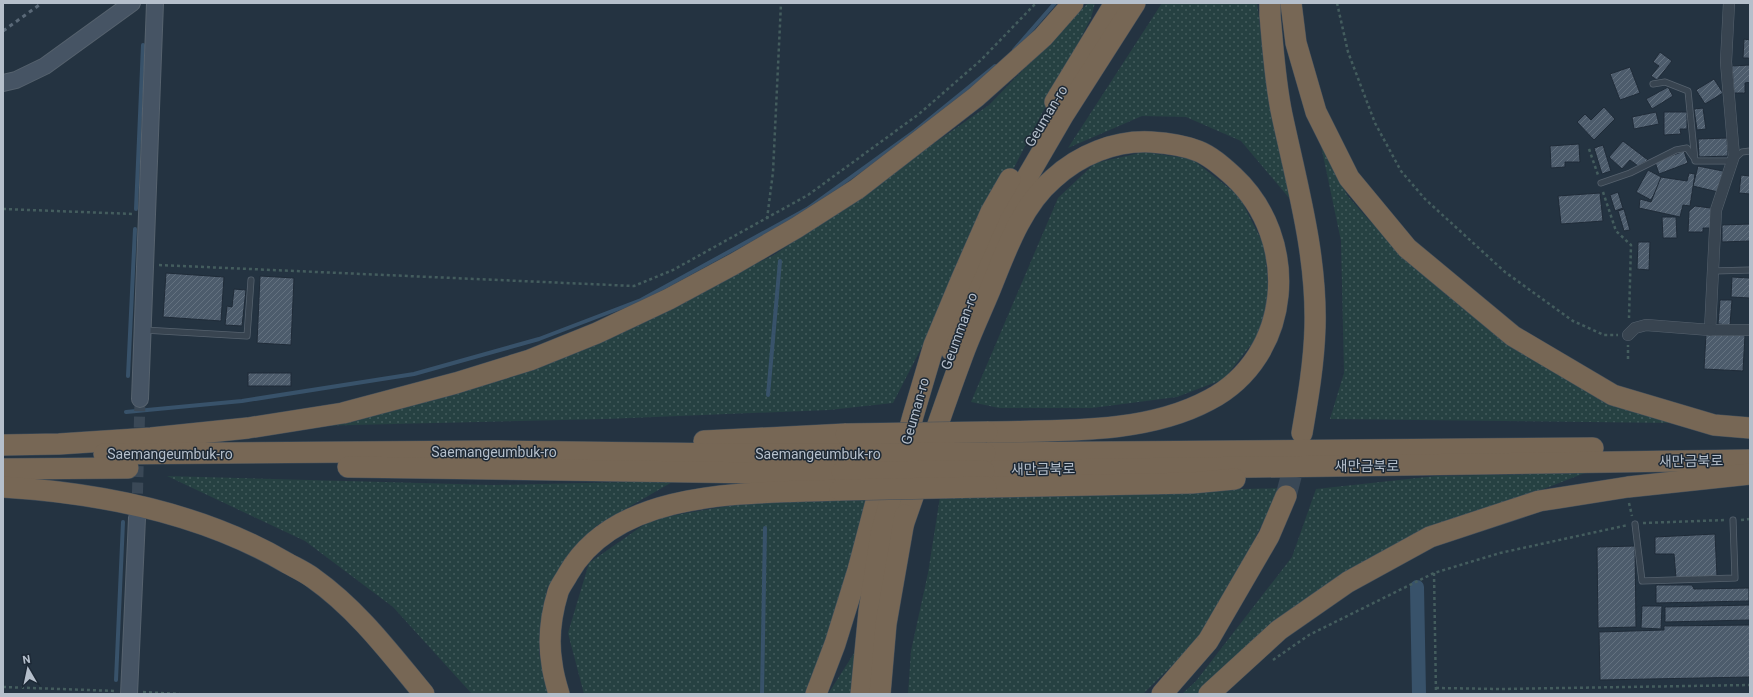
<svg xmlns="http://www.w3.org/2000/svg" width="1753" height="697" viewBox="0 0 1753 697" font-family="Roboto,'Noto Sans KR',sans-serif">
  <defs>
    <pattern id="grass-dots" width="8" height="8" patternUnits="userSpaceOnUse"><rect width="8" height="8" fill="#264142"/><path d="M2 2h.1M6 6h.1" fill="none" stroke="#435b5c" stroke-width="1.8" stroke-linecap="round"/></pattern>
    <pattern id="building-hatch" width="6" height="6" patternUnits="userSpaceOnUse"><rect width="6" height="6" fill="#4d5c6c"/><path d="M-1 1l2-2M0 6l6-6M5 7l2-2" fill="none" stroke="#647280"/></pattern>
  </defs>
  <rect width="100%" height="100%" fill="#243341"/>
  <!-- grass -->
  <g fill="url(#grass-dots)">
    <path d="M1088,3H1095L1091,18L893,403L829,410L606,419L310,426L544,365L774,255L989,105Z"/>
    <path d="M1162,3H1257L1271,113L1295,205L1241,141L1186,117L1142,116L1068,148Z"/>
    <path d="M1319,136L1347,195L1367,218L1447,296L1675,423L1330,419L1344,373L1341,241Z"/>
    <path d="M1144,152L1192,159L1239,196L1265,247L1269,298L1257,337L1224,379L1177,397L1092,408H999L971,402L1058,198L1095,163Z"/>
    <path d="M1585,473L1381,552L1227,666L1202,694H1182L1196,681L1292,557L1316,489L1436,476Z"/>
    <path d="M167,476L493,485L674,481L596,526L547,588L539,654L551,694H472L393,607L305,541Z"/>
    <path d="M1281,488L1246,555L1197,641L1143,694H908L911,651L928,573L940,497Z"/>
    <path d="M866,500L857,540L822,659L804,694H584L568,633L589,563L652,519L751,502Z"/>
    <path d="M858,647L855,694H828Z"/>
  </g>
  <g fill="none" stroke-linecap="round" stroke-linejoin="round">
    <!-- stream -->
    <g stroke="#38526a" stroke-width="4">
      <path d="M1014,50L1055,3"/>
      <path d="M136,209L143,45"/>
      <path d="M128,376L135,229"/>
      <path d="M768,395L780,261"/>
      <path d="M126,412L242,401L414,374L539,339L641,300L807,209L915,131L995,66"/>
      <path d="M116,680L123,522"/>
      <path d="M762,694L765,528"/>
    </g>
    <!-- canal -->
    <path stroke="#38526a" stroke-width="14" d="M1417,587L1419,694"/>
  </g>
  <!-- building -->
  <g fill="url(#building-hatch)" stroke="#1f2b38">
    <path d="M1744,39L1750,40V58H1743Z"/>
    <path d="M1660,52L1672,61L1657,80L1651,76L1659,66L1653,62Z"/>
    <path d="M1750,65V82L1745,83V93H1734L1732,66Z"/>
    <path d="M1630,67L1640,93L1620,100L1610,74Z"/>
    <path d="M1714,79L1723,93L1705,104L1696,90Z"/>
    <path d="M1668,87L1673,96L1652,109L1646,99Z"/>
    <path d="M1604,107L1615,119L1594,140L1577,122L1585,114L1591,120Z"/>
    <path d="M1703,108L1706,129L1697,130L1694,109Z"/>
    <path d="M1656,112L1659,124L1634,129L1632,117Z"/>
    <path d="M1664,112H1687V129H1680L1681,134L1664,135Z"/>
    <path d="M1727,138L1728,156L1699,157L1698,139Z"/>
    <path d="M1623,141L1648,160L1638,166L1630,160L1622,169L1609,157Z"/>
    <path d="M1579,144L1580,162H1565V167L1551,168L1550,146Z"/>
    <path d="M1603,145L1611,171L1602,174L1594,148Z"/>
    <path d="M1684,151L1688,163L1659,174L1655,162Z"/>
    <path d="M1698,166L1723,171L1718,192L1693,186Z"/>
    <path d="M1648,170L1663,178L1651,200L1636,192Z"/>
    <path d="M1689,173L1695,174L1690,206L1683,205L1680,217L1639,208L1640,199L1651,202L1661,177L1687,181Z"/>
    <path d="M1741,175L1750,176V194L1739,193Z"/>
    <path d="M1618,192L1623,208L1615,211L1610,195Z"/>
    <path d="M1600,193L1603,221L1561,224L1558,196Z"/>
    <path d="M1695,206L1711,208V228H1703V232H1688L1689,211Z"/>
    <path d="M1624,209L1630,230L1624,231L1618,211Z"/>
    <path d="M1662,217H1676L1677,238H1663Z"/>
    <path d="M1750,224V241L1722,242V225Z"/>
    <path d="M1638,242H1650L1649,270L1637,269Z"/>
    <path d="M166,273L224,277L221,321L163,317Z"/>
    <path d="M260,276L294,278L291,345L257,343Z"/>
    <path d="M1732,277L1750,278V298L1731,297Z"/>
    <path d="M234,289L246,290L242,326L225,325L227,306L232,307Z"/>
    <path d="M1720,300H1732L1730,325L1718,324Z"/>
    <path d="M1706,334L1745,335L1743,371L1704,369Z"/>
    <rect x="248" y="373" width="43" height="13"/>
    <path d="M1715,534L1717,576L1676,578L1674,554H1655V537Z"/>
    <path d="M1635,546L1636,627L1598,628L1597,547Z"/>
    <path d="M1656,585H1692L1694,589L1749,588V601L1656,603Z"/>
    <path d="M1750,605V620L1665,622V607Z"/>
    <path d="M1642,606H1662L1661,629L1641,628Z"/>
    <path d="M1750,625V677L1600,680L1599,632L1664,630V626Z"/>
  </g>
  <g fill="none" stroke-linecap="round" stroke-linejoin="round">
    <!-- street-tunnel -->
    <path stroke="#3a4856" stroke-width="11" stroke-dasharray="11 5.5" stroke-linecap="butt" d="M137,510L140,399"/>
    <!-- highway-tunnel -->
    <path stroke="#3a4856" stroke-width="21" stroke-dasharray="21 10" stroke-linecap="butt" d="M1286,496L1298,450"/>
    <defs>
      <g id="lane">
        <path d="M1653,84L1665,82L1688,91L1695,161H1732L1742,152L1750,151"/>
        <path d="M1601,183L1630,173L1676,150L1687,148L1694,158"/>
        <path d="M1714,271L1750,270"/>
        <path d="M144,330L247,336L251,280"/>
        <path d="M1635,524L1642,581L1735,578L1733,520"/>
      </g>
      <g id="street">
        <path d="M1729,3L1726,62L1734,156L1716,210L1710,330H1750"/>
        <path d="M1628,335L1635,328L1646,325L1710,330"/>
      </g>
      <g id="secondary">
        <path d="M3,83L16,80L45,66L132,3"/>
        <path d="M140,399L155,3"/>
        <path d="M129,694L137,518"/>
      </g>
      <g id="highway">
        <path d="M1270,3V15C1273,48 1275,82 1282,115C1297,185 1317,255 1315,327C1314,363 1308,398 1302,433"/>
        <path d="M1291,3L1296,43L1316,112L1349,178L1407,248L1513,336L1613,395L1714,425L1750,428"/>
        <path d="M1055,102L1115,3"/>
        <path d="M951,350L963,315L1011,205L1064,114L1135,3"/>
        <path d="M704,441L846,434"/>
        <path d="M3,445L59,444L151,438L248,428L343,413L456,383L530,360L597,333L669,299L734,264L796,228L857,189L976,97L1043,37L1073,3"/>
        <path d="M985,453L1593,448"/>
        <path d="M104,454L497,451L738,454H842"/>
        <path d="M348,467L759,473L842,472"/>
        <path d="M3,469L128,468"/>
        <path d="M984,471L1750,460"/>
        <path d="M3,487C101,493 202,513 287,563C296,568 305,572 313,578C357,609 390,653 424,694"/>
        <path d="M986,487L1192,483L1235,479"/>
        <path d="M902,528C922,472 940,416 961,360C969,337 980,314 990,290C1005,253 1021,206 1053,179C1079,155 1115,140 1151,142C1167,143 1183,145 1198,151C1211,156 1223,167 1233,176C1301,239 1293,356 1209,400C1144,435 1058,430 987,432"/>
        <path d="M559,694C556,684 553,674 552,664C548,641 551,615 558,592C560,586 565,580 568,574C618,486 753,494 840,490"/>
        <path d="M816,694L835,644L858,570L882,479"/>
        <path d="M861,694L869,611L881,534L913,416L934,345L962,278L991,212L1010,179"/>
        <path d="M880,694L886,624L905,515"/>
        <path d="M1162,694L1208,641L1269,536L1286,496"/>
        <path d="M1209,694L1279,630L1348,582L1430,537L1539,501L1628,487L1750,474"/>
      </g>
    </defs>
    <!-- lane casing -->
    <use href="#lane" stroke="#56626e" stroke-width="7"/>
    <!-- street casing -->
    <use href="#street" stroke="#56626e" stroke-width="12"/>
    <!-- secondary casing -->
    <use href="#secondary" stroke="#56626e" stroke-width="18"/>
    <!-- highway casing -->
    <use href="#highway" stroke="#434f5b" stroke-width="22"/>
    <!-- path -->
    <g stroke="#445d5e" stroke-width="2.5" stroke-dasharray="3 3" stroke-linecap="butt">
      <path d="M1337,3L1348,52L1375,123L1401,171L1425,199L1505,272L1573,321L1604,335H1618"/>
      <path d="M1589,149L1598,175"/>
      <path d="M1603,192L1616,231L1631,245L1629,318"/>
      <path d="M3,209L134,214"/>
      <path d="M767,219L773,172L781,3"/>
      <path d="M159,265L634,286L673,270L808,195L919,114L981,60L1036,3"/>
      <path d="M1628,359V345"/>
      <path d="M1629,503L1632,516"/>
      <path d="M1741,520L1750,519"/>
      <path d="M1643,523L1726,520"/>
      <path d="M1434,573L1436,694"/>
      <path d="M1273,660L1309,635L1434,573L1500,553L1628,525"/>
      <path d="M3,687L116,691"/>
      <path d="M1436,688L1501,689L1750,685"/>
      <path d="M143,692L180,694"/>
    </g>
    <!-- lane -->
    <use href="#lane" stroke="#384450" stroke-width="5.5"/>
    <!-- street -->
    <use href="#street" stroke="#384450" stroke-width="11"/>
    <!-- secondary -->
    <use href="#secondary" stroke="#465464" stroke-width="16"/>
    <!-- highway -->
    <use href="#highway" stroke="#776755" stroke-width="21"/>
    <!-- rail -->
    <path stroke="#5a6978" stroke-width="3" stroke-dasharray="4 4" stroke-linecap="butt" d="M3,31L42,3"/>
    <defs>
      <g id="highway-bridge">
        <path d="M846,434L987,432"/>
        <path d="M842,454L985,453"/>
        <path d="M842,472L984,471"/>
        <path d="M840,490L986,487"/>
      </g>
    </defs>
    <!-- highway-bridge casing -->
    <use href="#highway-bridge" stroke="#434f5b" stroke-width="22" stroke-linecap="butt"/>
    <!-- highway-bridge -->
    <use href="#highway-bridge" stroke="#776755" stroke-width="21"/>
  </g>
  <g text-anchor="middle" stroke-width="3" stroke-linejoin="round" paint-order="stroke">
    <!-- street labels -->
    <g font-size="14" fill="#b5bfcb" stroke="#1d2936">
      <text transform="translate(1046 116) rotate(-59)" y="5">Geuman-ro</text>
      <text transform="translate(959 331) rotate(-70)" y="5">Geumman-ro</text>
      <text transform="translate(915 411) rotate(-74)" y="5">Geuman-ro</text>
      <text x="494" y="457">Saemangeumbuk-ro</text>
      <text x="170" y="459">Saemangeumbuk-ro</text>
      <text x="818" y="459">Saemangeumbuk-ro</text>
      <text transform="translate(1691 461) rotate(-1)" y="5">새만금북로</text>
      <text x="1367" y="471">새만금북로</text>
      <text transform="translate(1043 469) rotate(-1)" y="5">새만금북로</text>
    </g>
  </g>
  <!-- border -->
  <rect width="1753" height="697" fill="none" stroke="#b5bfcb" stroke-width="8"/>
  <!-- north arrow -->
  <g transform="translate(28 669) rotate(351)" stroke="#1d2936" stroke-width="3" paint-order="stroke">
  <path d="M0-3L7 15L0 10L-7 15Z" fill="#b5bfcb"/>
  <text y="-6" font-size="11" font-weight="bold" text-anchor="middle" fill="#b5bfcb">N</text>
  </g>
</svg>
